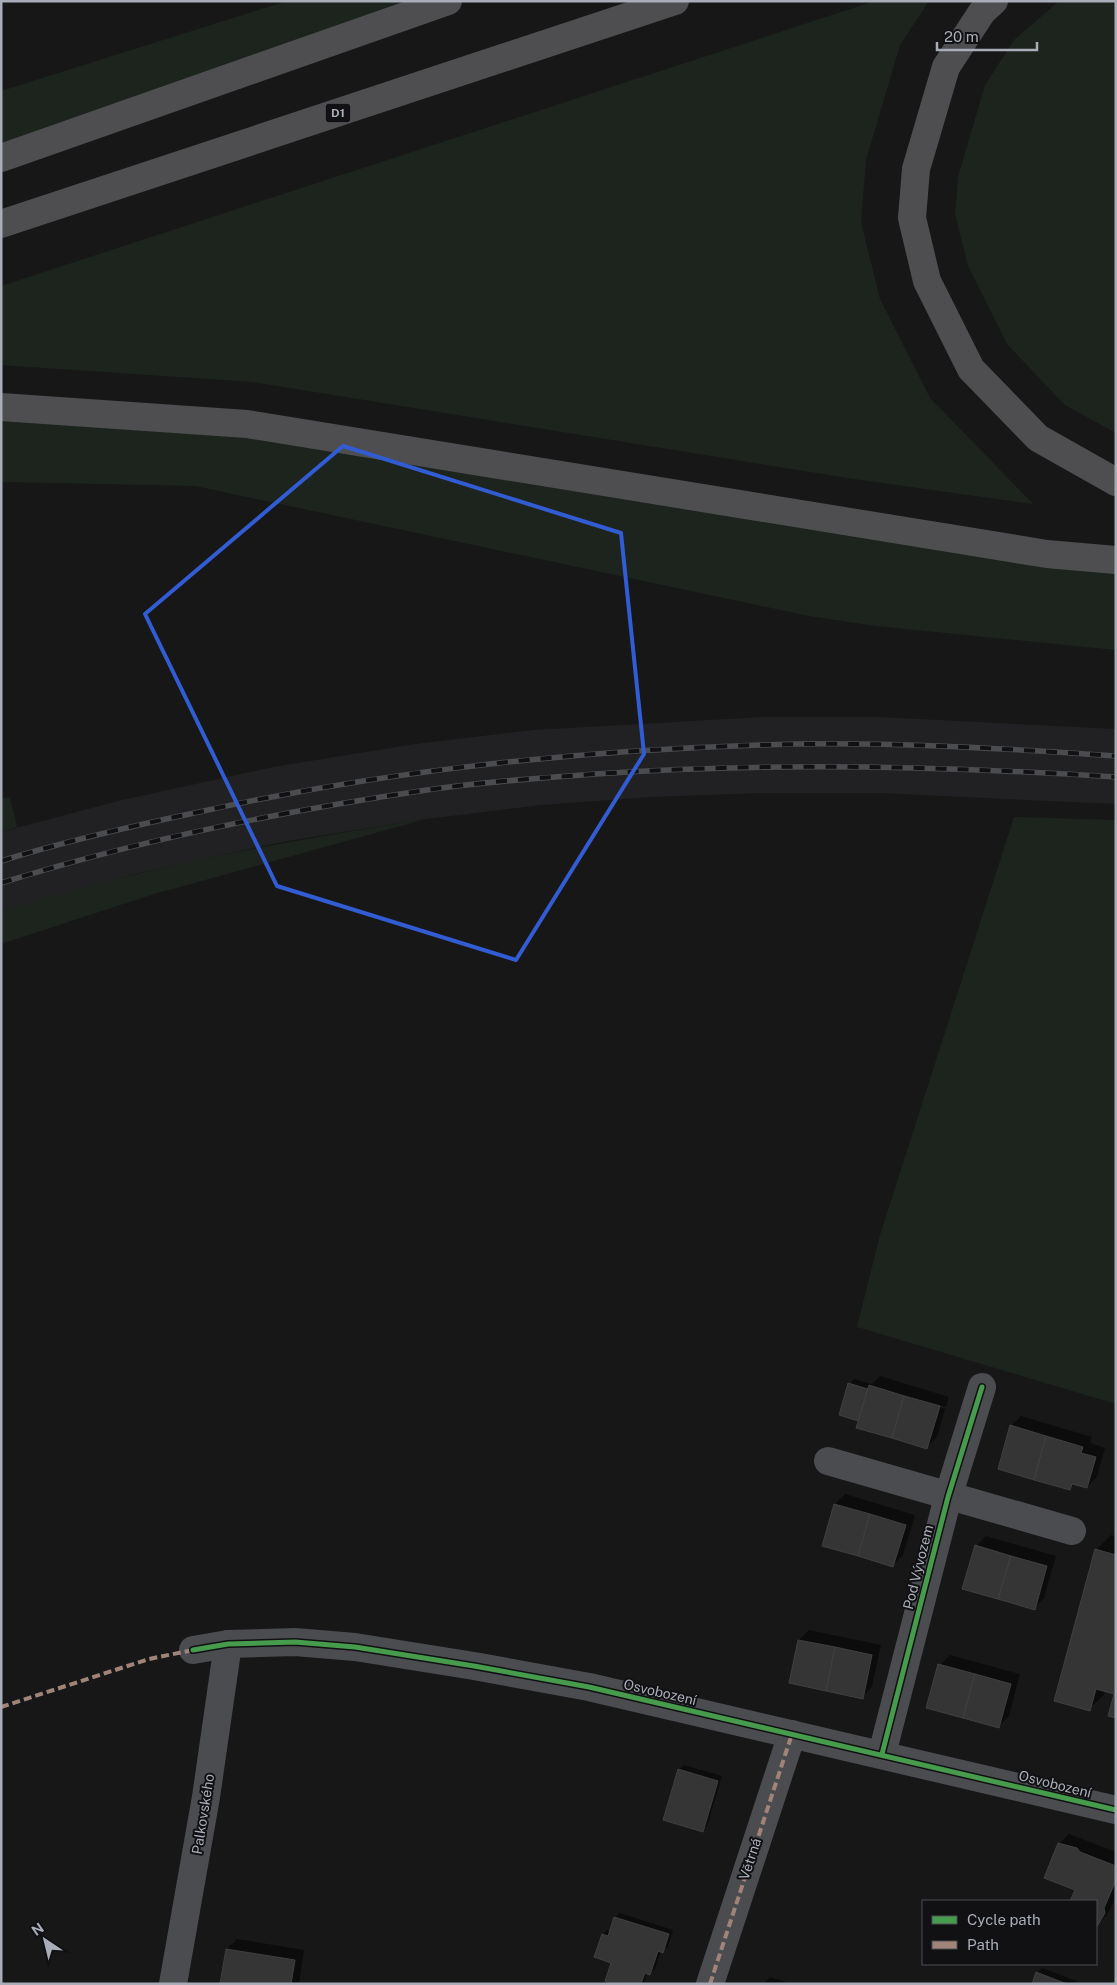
<svg xmlns="http://www.w3.org/2000/svg" width="1117" height="1985" viewBox="0 0 1117 1985" font-family="'Public Sans',sans-serif">
  <rect width="100%" height="100%" fill="#171717"/>
  <!-- built -->
  <path fill="#212123" d="M762,717H879L1116,729V804L878,793H763L651,797L541,805L426,819L287,841L135,874L1,912V832L118,801L273,767L415,744L534,730Z"/>
  <!-- green -->
  <g fill="#1d241e">
    <path d="M287,1H448L1,158V91Z"/>
    <path d="M875,1H929L900,45L866,160L861,222L880,299L930,398L1033,504L854,479L253,382L1,365V286Z"/>
    <path d="M1059,1H1116V433L1065,405L1007,344L968,266L955,214L958,177L985,85L1014,40Z"/>
    <path d="M1,407L247,424L1116,560V650L876,626L809,616L195,486L1,482Z"/>
    <path d="M1,798H10L17,827L1,832Z"/>
    <path d="M1014,817L1116,820V1404L857,1327L880,1235Z"/>
    <path d="M426,819L154,894L1,944V912C139,867 283,842 426,819Z"/>
  </g>
  <!-- shadow -->
  <g fill="#0007">
    <path d="M880,1376L949,1397L946,1407L874,1386V1388L945,1409L937,1437L927,1447L840,1414L850,1384L854,1379L872,1384Z"/>
    <path d="M1021,1416L1092,1437L1090,1443L1105,1448L1097,1477L1087,1487L1075,1483L1070,1489L1011,1426Z"/>
    <path d="M845,1494L915,1515L903,1555L893,1565L823,1545L835,1504Z"/>
    <path d="M1111,1535L1116,1536V1716V1693L1105,1690L1104,1695L1089,1709L1096,1550Z"/>
    <path d="M986,1536L1056,1556L1044,1598L1034,1608L976,1546Z"/>
    <path d="M809,1630L881,1645L872,1687L862,1697L790,1682L799,1640Z"/>
    <path d="M950,1655L1020,1674L1009,1716L999,1726L940,1665Z"/>
    <path d="M684,1765L722,1776L707,1826L702,1830L679,1769Z"/>
    <path d="M1069,1834L1116,1852L1114,1902L1106,1916L1096,1926V1901H1071L1076,1889L1059,1844Z"/>
    <path d="M620,1913L673,1930L668,1947L661,1951L655,1969L650,1974L647,1973L643,1984H619L603,1934L607,1930L611,1931L615,1917Z"/>
    <path d="M237,1939L304,1950L299,1984H222L227,1949Z"/>
    <path d="M1042,1968L1077,1981L1076,1984H1033L1038,1972Z"/>
    <path d="M770,1977L791,1984H764Z"/>
  </g>
  <!-- building -->
  <g fill="#353536" stroke="#3f4043">
    <path d="M848,1383L868,1389L858,1421L839,1415Z"/>
    <path d="M869,1385L904,1396L892,1438L856,1428Z"/>
    <path d="M904,1396L940,1406L927,1449L892,1438Z"/>
    <path d="M1010,1425L1046,1436L1034,1480L998,1469Z"/>
    <path d="M1046,1436L1083,1447L1081,1453L1096,1457L1087,1488L1072,1484L1070,1490L1034,1480Z"/>
    <path d="M834,1504L870,1514L858,1556L822,1546Z"/>
    <path d="M870,1514L906,1525L893,1567L858,1556Z"/>
    <path d="M975,1545L1011,1556L998,1599L962,1589Z"/>
    <path d="M1095,1549L1116,1555V1718L1108,1716L1114,1694L1096,1689L1090,1711L1054,1701Z"/>
    <path d="M1011,1556L1047,1566L1035,1610L998,1599Z"/>
    <path d="M798,1640L835,1647L826,1691L789,1683Z"/>
    <path d="M835,1647L872,1655L863,1699L826,1691Z"/>
    <path d="M938,1664L975,1674L963,1718L926,1708Z"/>
    <path d="M975,1674L1011,1684L999,1728L963,1718Z"/>
    <path d="M678,1769L718,1781L703,1832L663,1820Z"/>
    <path d="M1058,1843L1077,1848L1080,1852L1116,1866V1880L1104,1908L1105,1913L1096,1928V1901H1070L1075,1890L1044,1878Z"/>
    <path d="M614,1917L669,1934L663,1953L658,1951L650,1975L645,1973L641,1984H615L605,1981L611,1963L594,1957L602,1934L608,1936Z"/>
    <path d="M226,1949L295,1960L291,1984H220Z"/>
    <path d="M1036,1972L1067,1984H1032Z"/>
  </g>
  <g fill="none" stroke-linecap="round" stroke-linejoin="round">
    <!-- minor -->
    <g stroke="#4b4c50" stroke-width="28">
      <path d="M828,1461L1072,1531"/>
      <path d="M193,1650L228,1644L295,1642L355,1647L474,1666L589,1687L1116,1810"/>
      <path d="M882,1754L948,1497L982,1387"/>
      <path d="M173,1984L206,1797L228,1644"/>
      <path d="M710,1984L792,1734"/>
    </g>
    <!-- motorway -->
    <g stroke="#4e4e51" stroke-width="28">
      <path d="M994,1L982,12L946,67L916,169L912,218L927,281L971,369L1038,438L1116,482"/>
      <path d="M1,158L448,1"/>
      <path d="M1,224L675,1"/>
      <path d="M1,407L247,424L1047,554L1116,560"/>
    </g>
    <defs>
      <g id="rail">
        <path d="M1,861C66,841 132,826 199,812C383,771 571,751 760,745C878,741 998,748 1116,756"/>
        <path d="M1,883C139,840 283,811 427,790C482,782 539,778 596,774C769,762 943,766 1116,777"/>
      </g>
    </defs>
    <!-- rail casing -->
    <use href="#rail" stroke="#4b4c4f" stroke-width="5.5"/>
    <!-- rail -->
    <use href="#rail" stroke="#111113" stroke-width="4" stroke-dasharray="11" stroke-linecap="butt"/>
    <!-- quiet -->
    <g stroke="#a18479" stroke-width="4" stroke-dasharray="8 4" stroke-linecap="butt">
      <path d="M1,1707L149,1659L193,1650"/>
      <path d="M710,1984L792,1734"/>
    </g>
    <defs>
      <g id="cycleway">
        <path d="M193,1650L228,1644L295,1642L355,1647L474,1666L589,1687L1116,1810"/>
        <path d="M882,1754L948,1497L982,1387"/>
      </g>
    </defs>
    <!-- cycleway casing -->
    <use href="#cycleway" stroke="#111113" stroke-width="8"/>
    <!-- cycleway -->
    <use href="#cycleway" stroke="#469c4c" stroke-width="5"/>
  </g>
  <!-- marked area -->
  <path fill="none" stroke="#325cd3" stroke-width="4" stroke-linejoin="round" d="M343,446L621,533L644,754L516,960L277,886L145,614Z"/>
  <g text-anchor="middle" stroke-width="4" stroke-linejoin="round" paint-order="stroke">
    <!-- shield labels -->
    <rect fill="#111113" stroke="#7b7e86" stroke-width="1" x="325.5" y="103.5" width="25" height="19" rx="4"/>
    <g font-size="12" font-weight="bold" fill="#a8adb8">
      <text x="338" y="117">D1</text>
    </g>
    <!-- street labels -->
    <g font-size="14" fill="#a8adb8" stroke="#111113">
      <text transform="translate(918 1567) rotate(-76)" y="5">Pod Vývozem</text>
      <text transform="translate(660 1692) rotate(13)" y="5">Osvobození</text>
      <text transform="translate(1055 1784) rotate(14)" y="5">Osvobození</text>
      <text transform="translate(203 1814) rotate(-81)" y="5">Palkovského</text>
      <text transform="translate(750 1859) rotate(-72)" y="5">Větrná</text>
    </g>
  </g>
  <!-- border -->
  <rect width="1117" height="1985" fill="none" stroke="#a8adb8" stroke-width="5"/>
  <!-- legend -->
  <rect x="922" y="1900" width="175" height="65" fill="#111113" stroke="#4d4f55"/>
  <rect x="932" y="1916" width="25" height="8" fill="#469c4c" stroke="#4d4f55"/>
  <text x="967" y="1925" font-size="15" fill="#a8adb8">Cycle path</text>
  <rect x="932" y="1941" width="25" height="8" fill="#a18479" stroke="#4d4f55"/>
  <text x="967" y="1950" font-size="15" fill="#a8adb8">Path</text>
  <!-- north arrow -->
  <g transform="translate(45 1940) rotate(325)" stroke="#111113" stroke-width="4" paint-order="stroke">
  <path d="M0-4L9 19L0 12L-9 19Z" fill="#a8adb8"/>
  <text y="-8" font-size="14" font-weight="bold" text-anchor="middle" fill="#a8adb8">N</text>
  </g>
  <!-- scale -->
  <path d="M937 42v8h100v-8" fill="none" stroke="#a8adb8" stroke-width="2.5"/>
  <text x="944" y="42" font-size="15" fill="#a8adb8" stroke="#111113" stroke-width="4" paint-order="stroke">20 m</text>
</svg>
